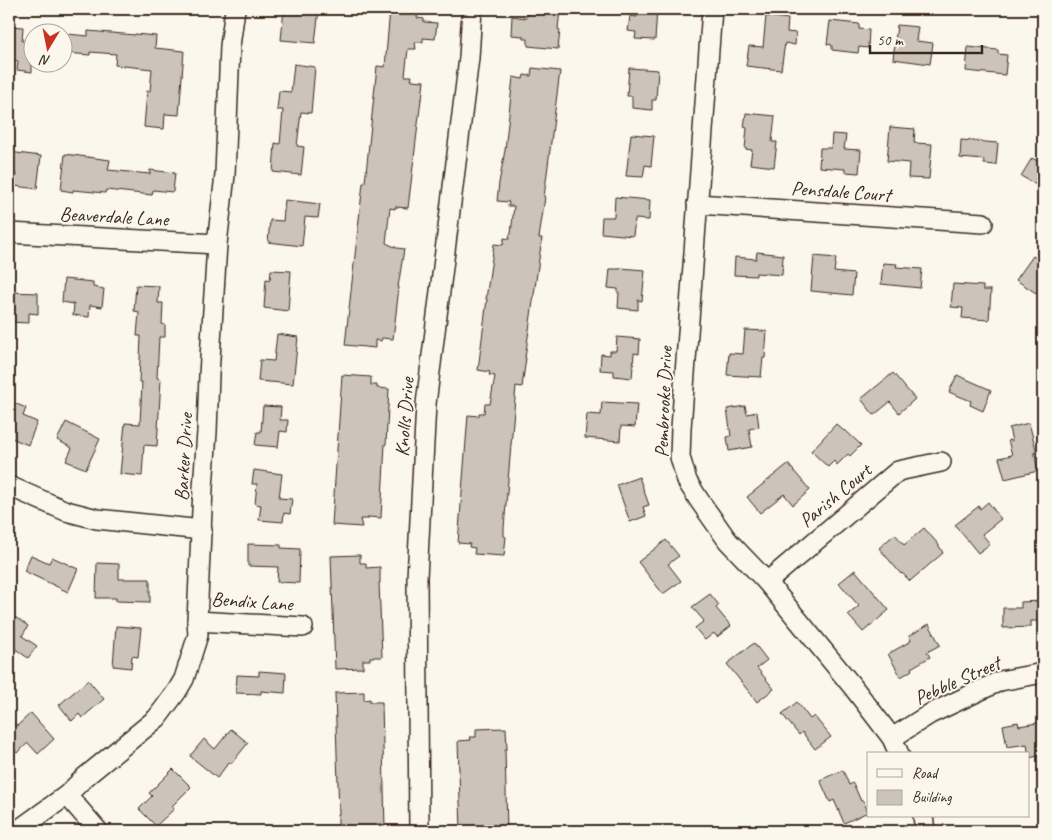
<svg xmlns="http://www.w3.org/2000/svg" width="1052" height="840" viewBox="0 0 1052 840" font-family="Caveat,sans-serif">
  <rect width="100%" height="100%" fill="#fbf7ec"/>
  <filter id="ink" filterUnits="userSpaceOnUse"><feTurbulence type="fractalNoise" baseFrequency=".02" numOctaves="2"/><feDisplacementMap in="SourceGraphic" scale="10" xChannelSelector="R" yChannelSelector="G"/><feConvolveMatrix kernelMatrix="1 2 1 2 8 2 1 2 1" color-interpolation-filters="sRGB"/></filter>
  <g filter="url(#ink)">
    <!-- building -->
    <g fill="#ccc4b9" stroke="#3b2a1e">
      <path d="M284,9H319L315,43L281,40Z"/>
      <path d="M390,9H418L417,18L424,19V22L437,23L435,39L423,38V42H415L416,49H408L405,76H412L411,80L424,81L422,99H421L408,208L395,207V209L390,208L389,216L386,243L397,248L404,249L398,287H399L393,339L382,338L381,341L375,340V348L345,345L363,183H365L377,66L385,67Z"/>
      <path d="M530,9H560L558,29L560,30L558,49L528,46V39H523V36L511,35L512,16L526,18V15H529Z"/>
      <path d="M638,9H657L655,40L635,39L636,32L628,31L630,16L637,17Z"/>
      <path d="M766,16L788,19L787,32L796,33L795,45L785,43L781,70L746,66L749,46L763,47Z"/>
      <path d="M830,21L859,24V29L869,30L868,48L859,47L858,53L832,50V45L827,44Z"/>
      <path d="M897,25L918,27L916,41L933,43L930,64L893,59Z"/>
      <path d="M9,26L23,27L22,41L32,42V72L17,70L18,61L9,60Z"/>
      <path d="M88,31L135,35V34L156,36L155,48L184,51L179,115L165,114L164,129L144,127L147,91H150L152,69L115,65L116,54L90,52V55L65,53L67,34L88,36Z"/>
      <path d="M968,47L998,50V54L1007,55L1005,75L966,71Z"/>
      <path d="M294,64L315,67L311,113L301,112L297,146L304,147L301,175L273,172L275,143L280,144L283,110H277L279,91L291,92Z"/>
      <path d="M532,68L560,71L544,197H545L539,238H542L525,358H526L522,387L516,386L504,528V536L506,537L504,556L474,554L475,548L469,547L470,544L458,543L468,415L479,416V413H484L485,404H490L495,376L489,375L490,372L478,370L487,299H486L494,244L503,245L504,238L509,239L510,234H511L514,206H508L509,202L497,201L499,183L505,150L513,77L523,79L524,75L531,76Z"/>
      <path d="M629,68L658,70L656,100H652V110L632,108V96H627Z"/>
      <path d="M746,113L775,116L772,142H777L774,167L750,164L752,150L745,149L747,128L744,127Z"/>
      <path d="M890,127L915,129L914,143L932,144L929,179L908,178L909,163L887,161Z"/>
      <path d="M631,134L654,136L651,166L645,165L643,177L626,176Z"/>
      <path d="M832,134L846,135L844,149L861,150L859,173L845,172V169L819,167L820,148H831Z"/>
      <path d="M961,140L998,143L996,165L984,164V160L960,158Z"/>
      <path d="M9,152L41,156L37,189L15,186L16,174L9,173Z"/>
      <path d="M65,154L110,160L108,170L150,174V170L175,173L173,192L153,190L152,195L106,190L105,193L73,190V192L61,190Z"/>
      <path d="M1032,158L1043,164V189L1021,176Z"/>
      <path d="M615,197L650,200L649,220L635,219L633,236L601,233L602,217H614Z"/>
      <path d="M285,200L320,204L318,218L305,217L302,246L268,242L270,220L283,221Z"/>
      <path d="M757,252L783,255L782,275L756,273V276L734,275L735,257L756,259Z"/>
      <path d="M814,256L836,258L834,272L854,274L852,295L811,291Z"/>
      <path d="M1033,256L1043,262V282L1036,293L1016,280Z"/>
      <path d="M883,263L897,264L896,267L922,269L920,288L881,284Z"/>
      <path d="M620,268L645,270L642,301L638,300V310L618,308L619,293H618V289L608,288L610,269H620Z"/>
      <path d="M271,270L291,271L288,311L264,308L266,279L270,280Z"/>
      <path d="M64,279L93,282V287L104,289L102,307L90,305L89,317L73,315L74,304L62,302Z"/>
      <path d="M953,284L983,286V290H991L989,320L962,318L963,308L951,307Z"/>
      <path d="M136,285L159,286L158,303H163L162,324L165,325V337H159L157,378L161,379L157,446L144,445L142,476L120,474L125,423L140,424L142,382H139L141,336H137L139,312L134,311Z"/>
      <path d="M9,292L38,293V314L29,313V323L9,322Z"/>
      <path d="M745,330L767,331L765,358H763L761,377L727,375L729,353L743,354Z"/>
      <path d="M277,334L298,337L293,384L258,381L260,360L274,361Z"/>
      <path d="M617,337L640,339L639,354L634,353L632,378L614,376V371L600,370L601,354L610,355V351H616Z"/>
      <path d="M893,373L915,399L899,413L890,402L874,415L861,399Z"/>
      <path d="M342,375L371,377V385H377V388L389,389L386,444H385L381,518L368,517V519H360L362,527L332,525Z"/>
      <path d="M957,375L991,390L983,411L970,405L971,401L949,392Z"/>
      <path d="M602,402L637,404L635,427L621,426L620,441L585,438L587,414L601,415Z"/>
      <path d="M14,403L26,408L23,416L37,422L28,445L9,437V417Z"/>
      <path d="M263,406L281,407L280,420H288L287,432L280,431L278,447L255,445L257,432H261Z"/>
      <path d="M745,406L747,414L757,412L759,427L749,429L752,447L729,451L727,437L731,436L727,409Z"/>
      <path d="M66,422L100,439L86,469L66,461L72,448L57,440Z"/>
      <path d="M1029,423L1037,453L1034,452L1038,471L1005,479L999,458L1012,455L1008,440L1012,441L1009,428Z"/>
      <path d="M836,424L844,431L845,430L861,445L850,456L848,454L837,465L834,461L828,467L811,451Z"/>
      <path d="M788,464L810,490L793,505L784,494L760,513L747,497Z"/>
      <path d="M254,470L282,474L279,498L292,499L290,514L284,513L283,522L259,520L261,505L255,504L257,484H252Z"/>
      <path d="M639,477L649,505L643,507L646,516L630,522L617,485Z"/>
      <path d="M988,502L1001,519L982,534L990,544L978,553L955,525L979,506L980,509Z"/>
      <path d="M924,528L938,544L943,553L910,581L902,573L901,574L879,548L895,534L904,545Z"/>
      <path d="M666,540L679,556L668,564L681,581L663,594L638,562Z"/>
      <path d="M248,544L281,545V548L300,549L299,583L277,582L278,567L248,566Z"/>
      <path d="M31,555L49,563L52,557L78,569L68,592L24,571Z"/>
      <path d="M360,555V563H366V568L380,567V583H379L382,657H370V660H363V668L335,669L331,556Z"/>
      <path d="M97,563L119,564V579H150V602L116,601V598H96Z"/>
      <path d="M855,570L889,610L863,632L848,615L859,606L839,583Z"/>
      <path d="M710,594L719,605L716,608L731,626L717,637L714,633L705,640L695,628L704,621L692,607Z"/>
      <path d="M1043,601V621H1031V627L1003,628V608H1021V602Z"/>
      <path d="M9,613L28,626L22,636L37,646L28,658L14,648L9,655Z"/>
      <path d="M929,624L940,645L927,652L930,657L911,668L912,670L901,677L888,654L911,641L909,636Z"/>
      <path d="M116,626L141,628L138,657L132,656L131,668L113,666Z"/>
      <path d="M754,643L767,660L757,668L774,689L757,702L727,664Z"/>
      <path d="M259,671L286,673L285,693L261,691V694L236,693L237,675L259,676Z"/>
      <path d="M88,680L104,699L82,718L79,714L72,721L59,705Z"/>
      <path d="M364,692V700L370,699V702H382L385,830L373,831H338V814H339L335,693Z"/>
      <path d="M797,702L810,719L814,716L831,737L815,749L802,732L799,735L782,714Z"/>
      <path d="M31,713L54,739L38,754L28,743L17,753L9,744V716L17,726Z"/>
      <path d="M1018,722L1019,726L1043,722V740L1041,741L1043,755L1029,758L1027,744L1007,747L1003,725Z"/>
      <path d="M506,728L507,749H505L507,831H461L458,741L471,740L470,737H476V729Z"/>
      <path d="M231,729L248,743L231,764L229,762L217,778L190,756L204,739L215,749Z"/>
      <path d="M173,769L191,787L172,806L174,809L156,826L139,809L152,796L149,793Z"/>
      <path d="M843,770L849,785L853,783L861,801L863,800L868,812L844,823L834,800L830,802L820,780Z"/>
    </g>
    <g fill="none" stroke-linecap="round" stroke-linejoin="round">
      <defs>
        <g id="minor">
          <path d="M712,9L681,428L680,457L687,481L699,500L728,541L767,582L853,687L892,738L899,754"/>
          <path d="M697,204L983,223"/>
          <path d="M9,233L217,244"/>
          <path d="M9,486L66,511L97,519L202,530"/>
          <path d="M767,582L898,471L941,462"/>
          <path d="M197,621L303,627"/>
          <path d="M892,738L930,714L1000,681L1043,673"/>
          <path d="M67,795L98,831"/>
          <path d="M923,816L925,831"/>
          <path d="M17,831L67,795L85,777L157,718L177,691L184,679L198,635L197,621L203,488L207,432L209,375L217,244L225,175L230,46L235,9"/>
          <path d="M419,831L417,578L426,404L469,58L472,9"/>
        </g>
      </defs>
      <!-- minor casing -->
      <use href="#minor" stroke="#3b2a1e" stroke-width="22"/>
      <!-- minor -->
      <use href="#minor" stroke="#fbf7ec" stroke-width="19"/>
    </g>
  </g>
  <g text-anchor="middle" stroke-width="4" stroke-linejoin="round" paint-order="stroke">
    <!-- street labels -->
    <g font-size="20" fill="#3b2a1e" stroke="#fbf7ec">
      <text transform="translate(841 191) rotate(4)" y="7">Pensdale Court</text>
      <text transform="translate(114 216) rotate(3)" y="7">Beaverdale Lane</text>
      <text transform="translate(663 402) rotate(-88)" y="7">Pembrooke Drive</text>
      <text transform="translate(404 417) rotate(-86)" y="7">Knolls Drive</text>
      <text transform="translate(183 457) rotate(-87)" y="7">Barker Drive</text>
      <text transform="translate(835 495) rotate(-40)" y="7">Parish Court</text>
      <text transform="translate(252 601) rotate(4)" y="7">Bendix Lane</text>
      <text transform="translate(957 680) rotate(-24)" y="7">Pebble Street</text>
    </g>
  </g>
  <!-- margin -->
  <rect width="1052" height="840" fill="none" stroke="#fbf7ec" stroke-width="30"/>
  <rect x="15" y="15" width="1022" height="810" fill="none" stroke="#3b2a1e" stroke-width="2" filter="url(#ink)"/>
  <!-- legend -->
  <rect x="867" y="752" width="162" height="65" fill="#fbf7ec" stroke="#aea59a"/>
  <rect x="877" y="769" width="25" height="8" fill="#fbf7ec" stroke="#aea59a"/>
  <text x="912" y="778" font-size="15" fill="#3b2a1e">Road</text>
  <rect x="877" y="790" width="25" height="15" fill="#ccc4b9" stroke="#aea59a"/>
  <text x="912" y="802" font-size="15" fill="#3b2a1e">Building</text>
  <!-- north arrow -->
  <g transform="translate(48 48) rotate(190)"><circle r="24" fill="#fbf7ec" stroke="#aea59a"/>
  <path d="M0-4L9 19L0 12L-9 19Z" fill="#c8321e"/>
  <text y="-8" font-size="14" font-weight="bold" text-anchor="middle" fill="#3b2a1e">N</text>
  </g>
  <!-- scale -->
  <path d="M870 45v8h112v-8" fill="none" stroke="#3b2a1e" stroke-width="2.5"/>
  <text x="877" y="45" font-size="15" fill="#3b2a1e" stroke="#fbf7ec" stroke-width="4" paint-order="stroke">50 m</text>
</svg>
